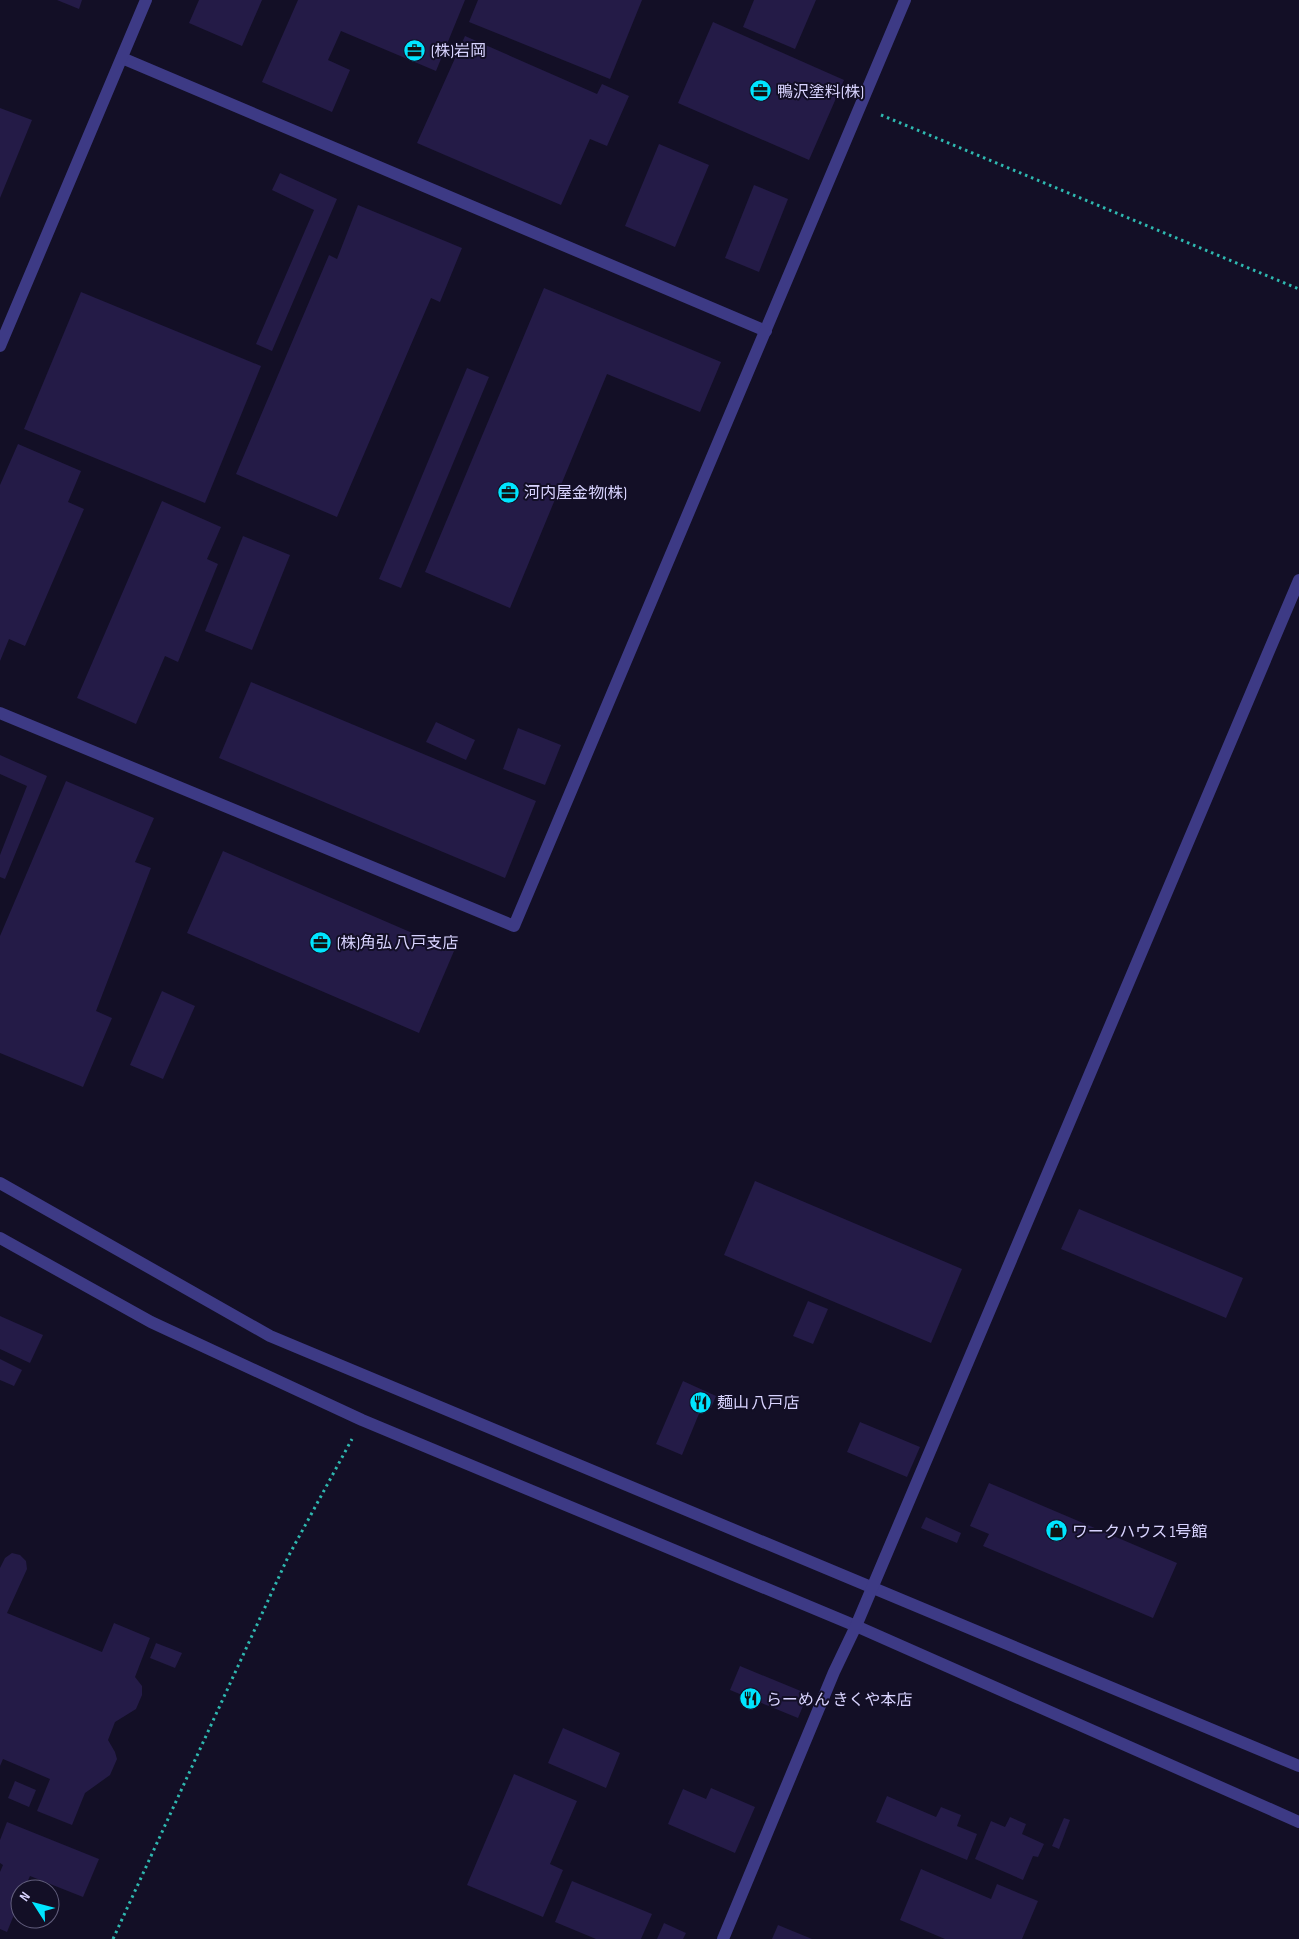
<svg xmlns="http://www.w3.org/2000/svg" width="1299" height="1939" viewBox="0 0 1299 1939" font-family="'Sofia Sans Condensed','Noto Sans JP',sans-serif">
  <rect width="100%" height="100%" fill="#130f26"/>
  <!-- building -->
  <g fill="#241b47">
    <path d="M57,0H82L79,9Z"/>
    <path d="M199,0H262L242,46L189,23Z"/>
    <path d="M298,0H465L436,71L341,31L328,60L350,70L332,112L262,82Z"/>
    <path d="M478,0H642L610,79L469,22Z"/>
    <path d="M754,0H816L795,49L743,27Z"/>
    <path d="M713,22L844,80L809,160L678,103Z"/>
    <path d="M465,36L597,94L602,84L629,96L607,146L590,139L561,205L417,143Z"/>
    <path d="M0,108L32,120L0,198Z"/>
    <path d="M659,144L709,165L675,247L625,226Z"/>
    <path d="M280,173L337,199L272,351L256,344L314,210L272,190Z"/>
    <path d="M754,185L788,199L759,272L725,258Z"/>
    <path d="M358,205L462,248L440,302L431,298L337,517L236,474L329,255L337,259Z"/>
    <path d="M544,288L721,362L700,412L607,374L510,608L425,572Z"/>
    <path d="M81,292L261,366L205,503L24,429Z"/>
    <path d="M467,368L489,377L401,588L379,579Z"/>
    <path d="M18,444L81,471L68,502L84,509L25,646L9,639L0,661V485Z"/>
    <path d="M162,501L221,527L207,559L218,564L178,662L165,656L136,724L77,698Z"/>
    <path d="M243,536L290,555L252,650L205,631Z"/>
    <path d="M251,682L536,801L505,878L219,758Z"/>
    <path d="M436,722L475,740L466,760L426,742Z"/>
    <path d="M518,728L561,745L545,785L503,769Z"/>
    <path d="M0,755L47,776L5,879L0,877V855L27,786L0,774Z"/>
    <path d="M66,781L154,818L135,862L151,868L96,1011L112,1018L83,1087L0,1053V936Z"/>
    <path d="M223,851L454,951L419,1033L187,933Z"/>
    <path d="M162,991L195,1006L163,1079L130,1065Z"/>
    <path d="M755,1181L962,1269L931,1343L724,1255Z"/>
    <path d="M1079,1209L1243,1278L1226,1318L1061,1249Z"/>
    <path d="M808,1301L828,1309L813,1344L793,1336Z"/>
    <path d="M0,1316L43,1335L30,1363L0,1349Z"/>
    <path d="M0,1359L22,1370L14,1386L0,1380Z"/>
    <path d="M683,1381L716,1396L711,1408L703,1404L682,1455L656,1444Z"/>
    <path d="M860,1422L920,1447L907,1477L847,1452Z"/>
    <path d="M989,1483L1177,1563L1153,1618L983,1546L989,1534L970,1526Z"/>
    <path d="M926,1517L961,1533L957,1543L921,1528Z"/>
    <path d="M12,1553L20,1555L26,1561L27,1569L7,1613L102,1652L114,1623L150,1638L135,1677L142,1686V1695L136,1709L115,1722L108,1740L115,1752L117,1759L110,1775L85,1793L72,1825L37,1811L50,1779L3,1759L0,1766V1568L5,1558Z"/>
    <path d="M156,1643L182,1653L175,1668L150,1658Z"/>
    <path d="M740,1666L808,1694L798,1718L730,1690Z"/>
    <path d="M563,1728L620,1753L606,1788L548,1763Z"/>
    <path d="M514,1774L577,1801L550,1864L563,1870L543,1917L467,1885Z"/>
    <path d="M15,1781L36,1790L29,1807L8,1798Z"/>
    <path d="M711,1788L755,1807L735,1853L668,1824L683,1789L706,1799Z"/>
    <path d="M887,1796L936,1817L941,1807L961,1815L957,1826L977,1834L967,1860L876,1822Z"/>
    <path d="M1010,1817L1026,1824L1022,1834L1044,1844L1038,1857L1033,1856L1023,1880L975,1859L991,1821L1005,1827Z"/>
    <path d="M1064,1818L1070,1820L1059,1849L1052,1846Z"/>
    <path d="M7,1822L99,1859L83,1897L30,1876L24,1889H20V1900L7,1932L0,1929V1872L3,1865L0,1863V1840Z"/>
    <path d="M921,1869L991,1899L997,1884L1038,1901L1022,1939H945L900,1920Z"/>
    <path d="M572,1881L652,1914L641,1939H596L555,1922Z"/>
    <path d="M664,1923L686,1933L683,1939H657Z"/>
    <path d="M778,1925L812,1939H772Z"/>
  </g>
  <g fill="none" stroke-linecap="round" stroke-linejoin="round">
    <!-- path -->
    <g stroke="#2fb8b0" stroke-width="3" stroke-dasharray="2.5 4" stroke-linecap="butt">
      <path d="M881,115L1299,289"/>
      <path d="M113,1939L288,1557L352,1439"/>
    </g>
    <!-- minor -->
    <g stroke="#3d3a85" stroke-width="12">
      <path d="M122,58L766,331"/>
      <path d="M0,346L146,0"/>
      <path d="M0,713L514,926L905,0"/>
      <path d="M0,1183L270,1336L1299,1766"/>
      <path d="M0,1238L151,1322L362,1420L856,1626L1299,1822"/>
      <path d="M723,1939L834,1672L856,1626L1299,580"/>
    </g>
  </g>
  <!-- icons -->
  <defs>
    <symbol id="office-disc" viewBox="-11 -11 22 22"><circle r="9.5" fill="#00e5ff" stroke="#130f26"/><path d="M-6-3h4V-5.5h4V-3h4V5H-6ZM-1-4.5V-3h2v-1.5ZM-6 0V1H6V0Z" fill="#111"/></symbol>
    <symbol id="restaurant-disc" viewBox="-11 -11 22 22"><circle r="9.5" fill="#00e5ff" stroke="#130f26"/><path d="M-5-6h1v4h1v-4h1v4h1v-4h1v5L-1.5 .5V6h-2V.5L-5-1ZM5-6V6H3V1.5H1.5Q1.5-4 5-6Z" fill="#111"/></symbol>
    <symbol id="shop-disc" viewBox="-11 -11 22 22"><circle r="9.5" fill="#00e5ff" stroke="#130f26"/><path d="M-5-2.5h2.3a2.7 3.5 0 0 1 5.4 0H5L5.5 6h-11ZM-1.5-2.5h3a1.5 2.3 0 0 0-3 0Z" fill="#111"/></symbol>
  </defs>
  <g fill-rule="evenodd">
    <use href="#office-disc" x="402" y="38" width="25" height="25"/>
    <use href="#office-disc" x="748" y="78" width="25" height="25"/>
    <use href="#office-disc" x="496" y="480" width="25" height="25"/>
    <use href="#office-disc" x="308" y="930" width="25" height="25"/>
    <use href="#restaurant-disc" x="688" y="1390" width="25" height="25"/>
    <use href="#shop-disc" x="1044" y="1518" width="25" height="25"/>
    <use href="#restaurant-disc" x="738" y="1686" width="25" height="25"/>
  </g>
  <g text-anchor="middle" stroke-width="4" stroke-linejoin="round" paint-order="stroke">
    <!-- poi labels -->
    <g font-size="16" fill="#d9d4ff" stroke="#130f26" text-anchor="start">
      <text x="431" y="56">(株)岩岡</text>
      <text x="777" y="97">鴨沢塗料(株)</text>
      <text x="524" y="498">河内屋金物(株)</text>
      <text x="337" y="948">(株)角弘 八戸支店</text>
      <text x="717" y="1408">麺山 八戸店</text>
      <text x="1072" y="1537">ワークハウス 1号館</text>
      <text x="766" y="1705">らーめん きくや本店</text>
    </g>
  </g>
  <!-- north arrow -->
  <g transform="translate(35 1904) rotate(306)"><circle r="24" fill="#130f26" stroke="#625e7d"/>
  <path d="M0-4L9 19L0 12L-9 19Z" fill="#00e5ff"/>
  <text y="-8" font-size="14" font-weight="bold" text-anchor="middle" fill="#d9d4ff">N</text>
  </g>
</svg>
